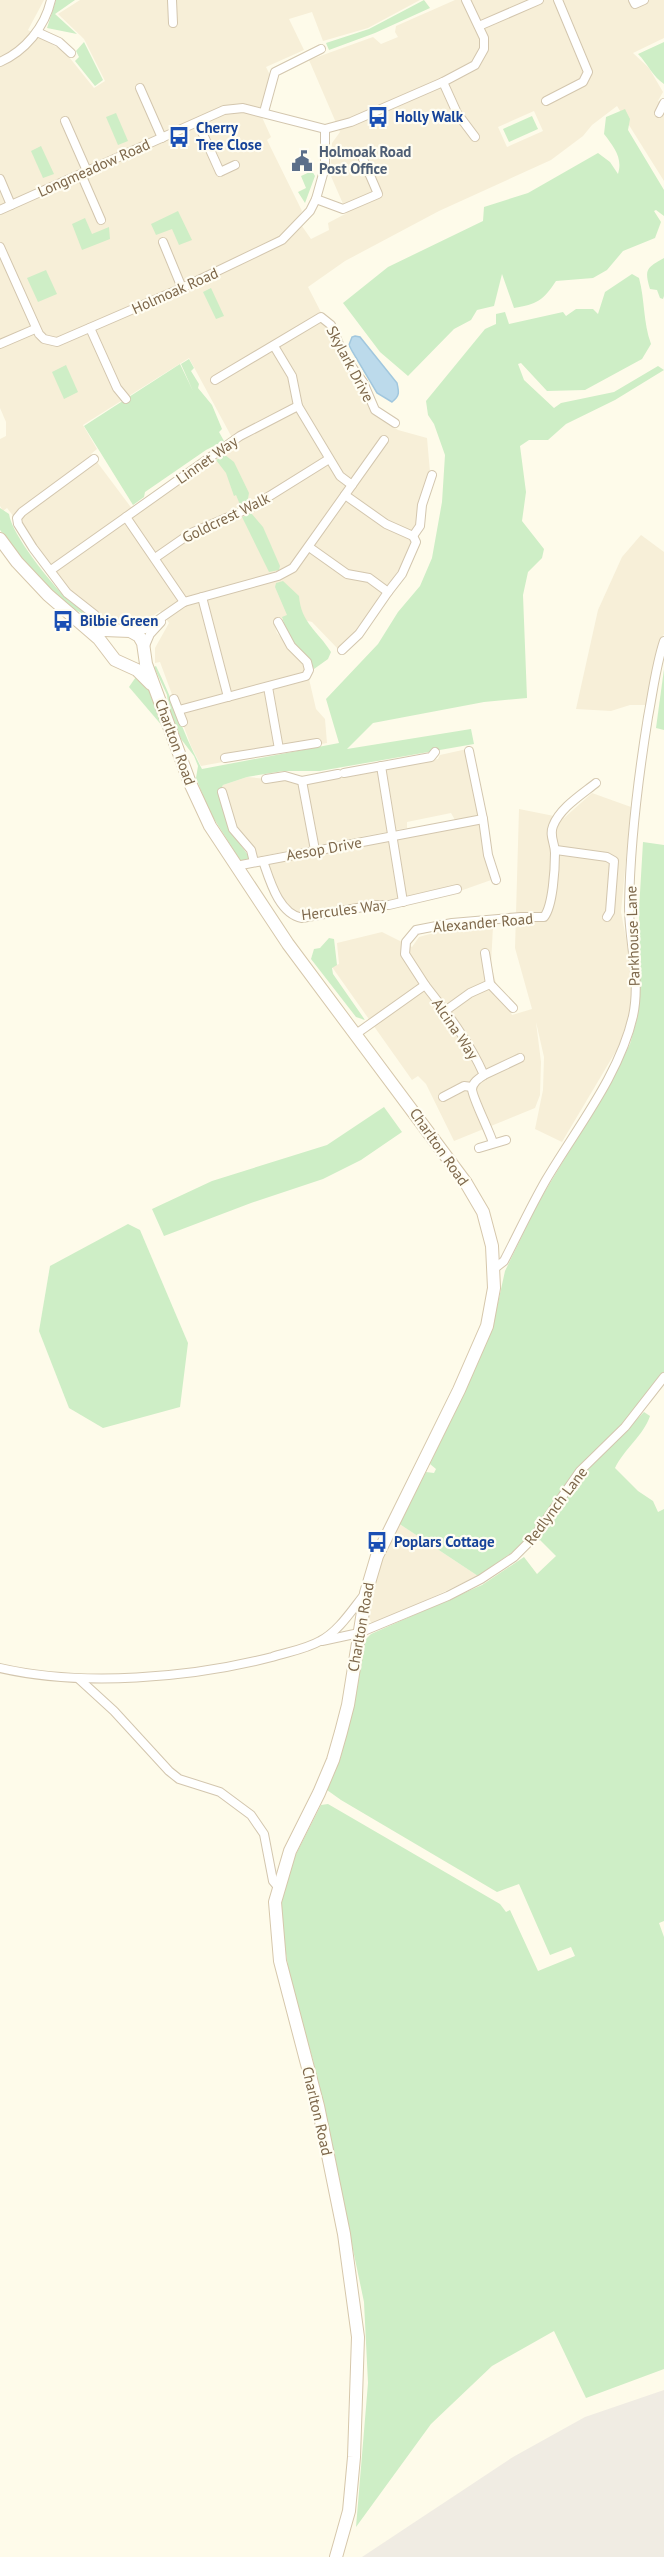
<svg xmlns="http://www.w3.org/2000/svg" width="664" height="2557" viewBox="0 0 664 2557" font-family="'PT Sans',sans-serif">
  <rect width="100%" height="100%" fill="#fefbea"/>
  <!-- residential -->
  <g fill="#f7efd8" fill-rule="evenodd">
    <path d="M0,0H44L28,30L65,52L94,88L105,81L84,39L58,14L80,0H420L368,28L323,41L312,12L289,19L304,50L266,67L270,75L261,115L271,137L267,140L302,211L297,219L311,239L329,230L328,223L347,213L330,174L332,143L340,132L309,60L373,37L381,44L398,37L395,32L396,26L455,0H664V38L633,53L649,68L663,92L658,101L664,104V181L617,106L592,125L583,136L551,160L439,211L345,261L308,287L326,322L335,349L359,382L370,411L398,430L427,438L430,472L419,524L403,563L357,633L339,650L312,622L287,616L273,621L277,633L306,666L316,709L325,719L327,743L201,766L191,746L160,662L155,663V648L169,623L160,611L144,622L105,618L70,590L7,508L3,511L0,506V439L6,436V422L0,408ZM534,111L543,131L507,147L498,127ZM189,358L236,445L136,514L91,454L97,449L83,425Z"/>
    <path d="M641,535L664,552V634L659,642L647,705H630L611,711L576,709L598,610L622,557Z"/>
    <path d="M467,749L478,815L455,820L451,813L407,822V828L251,858L219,793L223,785L247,777L312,783L438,759L440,755Z"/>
    <path d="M592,793L631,807L621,912L635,984L631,1009L619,1046L562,1142L535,1129L543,1090L544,1057L536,1022L541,1062L540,1095L535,1108L454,1141L426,1084L418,1076L412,1080L332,967L339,964L337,943L382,932L412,947L419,937L426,935L455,928L493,926L491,965L496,983L512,1015L532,1009L515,948L519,809L564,818Z"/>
    <path d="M480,824L494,879L460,891L458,885L384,902L300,915L291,911L277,889L268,864Z"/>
    <path d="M398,1523L478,1576L377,1623H372L369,1620L368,1614L374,1577Z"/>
  </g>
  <!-- industrial -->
  <path fill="#f0ece3" d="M664,2390V2557H362L513,2457L585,2417Z"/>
  <!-- green -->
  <g fill="#ceeec6">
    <path d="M56,0H75L55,14L77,34L47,28Z"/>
    <path d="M424,0L430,8L375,33L329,50L326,43L369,29Z"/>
    <path d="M84,42L103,80L95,86L75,61L79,57L76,51Z"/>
    <path d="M664,42V84C653,77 648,64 638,54Z"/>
    <path d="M625,109L630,119L628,130L664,190V216L656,210L654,211L661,222L655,238L623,251L607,270L593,278L556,281C543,301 537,304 514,308L502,274L494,306L477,310L471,320L454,329L408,376L380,352L343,303L388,267L483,221L484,207L528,193L598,153L610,162L618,174C623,158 614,147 604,134L606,117Z"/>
    <path d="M116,113L128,141L118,145L106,117Z"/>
    <path d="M532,116L538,129L509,142L503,129Z"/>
    <path d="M41,146L54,174L43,178L31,151Z"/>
    <path d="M312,171L315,176L305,203L298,192L306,188L301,176Z"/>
    <path d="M178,211L192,240L179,245L172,229L156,235L151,224Z"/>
    <path d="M85,218L92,234L109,227L110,239L82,250L72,224Z"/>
    <path d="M664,258V296L663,299L660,298L657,290L650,289C644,268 647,268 664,258Z"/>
    <path d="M46,270L57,294L38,302L27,278Z"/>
    <path d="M632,274L639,278C645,300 643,322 651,344L642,359L585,390L547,391L521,363L518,364L524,380L554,408L561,403L614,392L658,366L664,370L615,400L566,424L548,440H529L520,446L526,492L522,521L544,549L542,558L528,572L523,595L527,698L484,702L373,723L347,749L471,729L474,744L320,771H283L247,777L223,785L219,793L230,830L250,858L247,861L240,860L209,811L196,778L198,766L194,756L181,739L169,710L167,695L154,667L156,666C173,700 184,736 202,769L339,743L326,699L378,644L398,612L420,586L432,558L442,502L445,455L434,424L428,415L426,401L485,329L496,324V314L505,312L509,324L563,312L566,316L576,309H593L598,314L605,292Z"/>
    <path d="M211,288L224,316L216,319L203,292Z"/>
    <path d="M189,359L194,368L191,371L199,384L198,388L212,405L222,429L219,432L224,441L206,450L145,492L144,497L133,505L84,426L180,364L193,391L181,364Z"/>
    <path d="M66,365L78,392L64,399L52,372Z"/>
    <path d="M225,455L234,462L249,493L247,504L241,507L236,495L234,496L226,473L216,460Z"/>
    <path d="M0,508L9,514C12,535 50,582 67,599C74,605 92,616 95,620L66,605L39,580L0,530Z"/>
    <path d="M251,513L263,527L280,566L279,570L269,572L242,517Z"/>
    <path d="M283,581L299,596C301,623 318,631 331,652L328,659L314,669C310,658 303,654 296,645C289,637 285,627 282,617L287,615L275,587L276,583Z"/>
    <path d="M664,669V730L656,728Z"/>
    <path d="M138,674L150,686L164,728L129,687Z"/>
    <path d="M643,842L664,845V1374L620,1427L578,1469L523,1545L478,1576L398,1523L426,1472L434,1473L436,1469L430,1464L477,1365L494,1321L505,1271L538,1203L610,1083L630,1044L638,1015L640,982L639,910Z"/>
    <path d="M329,938L334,939L337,965L332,968L333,974L365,1020L356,1017L311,959L314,949L320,948Z"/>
    <path d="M384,1107L402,1132L361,1160L323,1179L251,1203L164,1236L152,1209L212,1181L327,1145Z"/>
    <path d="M128,1224L140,1230L188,1343L180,1407L103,1428L69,1408L39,1331L50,1266Z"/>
    <path d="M644,1412L650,1416C643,1436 625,1448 615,1468L638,1491L653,1501L658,1512L664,1509V1921L659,1923L664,1937V2369L586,2398L554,2331L492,2366L431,2424L356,2527L368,2383L364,2302L313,2060L291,1985L282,1928L281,1906L285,1886L294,1858L321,1805L328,1804L500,1904L506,1912L510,1910L538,1971L575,1956L571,1947L550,1955L519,1884L497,1892L341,1800L327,1790L343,1742L363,1642L371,1634L482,1585L524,1557L537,1574L556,1556L540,1540L535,1543L536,1540L580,1476Z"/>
  </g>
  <!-- water -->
  <path fill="#bcdaeb" stroke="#a1c7de" stroke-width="1.5" d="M355,336L360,337L397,383C399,392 400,396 392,402L377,393L352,351L349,345L352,337Z"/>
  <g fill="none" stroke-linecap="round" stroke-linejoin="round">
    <defs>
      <g id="street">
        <path d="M172,0L173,23"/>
        <path d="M633,0L635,4L644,0"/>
        <path d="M479,26L539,0"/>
        <path d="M37,32L59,42L71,53"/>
        <path d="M0,62C25,51 45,27 51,0"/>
        <path d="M443,82L457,113L475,137"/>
        <path d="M140,88L162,138"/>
        <path d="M546,101L583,82L588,72L558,0"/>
        <path d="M264,112L275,72L321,49"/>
        <path d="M659,113L664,103"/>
        <path d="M65,121L87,171"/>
        <path d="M198,123L220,172L235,165"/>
        <path d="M81,174L101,220"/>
        <path d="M0,179L11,205"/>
        <path d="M316,199L343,209L378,194L363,159"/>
        <path d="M0,210L224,110L243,108L325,129L351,122L443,82L475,65L484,49V38L466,0"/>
        <path d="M163,242L182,288"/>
        <path d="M0,247L39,334L44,339L57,342L182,288L282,240L310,211L316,199L325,167V129"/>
        <path d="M90,328L117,388L126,399"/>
        <path d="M0,344L35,329"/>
        <path d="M274,346L292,376L298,406L340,476L352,485"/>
        <path d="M215,380L321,317L331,325L344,356L363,382L375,410L395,423"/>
        <path d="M94,459L22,512L17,518L18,524L33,548L67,593L95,615"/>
        <path d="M413,536L420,526L422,505L432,475"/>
        <path d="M309,547L347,574L369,578L388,592L402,574L416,542L413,536L386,524L345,495"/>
        <path d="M155,558L191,533L252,507L329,459"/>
        <path d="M51,570L126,517"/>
        <path d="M202,597L228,697"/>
        <path d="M184,602L126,517L240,436L298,406"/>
        <path d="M131,631L145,629L184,602L278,576L293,568L384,440"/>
        <path d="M144,648L150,634L161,622"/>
        <path d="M342,650L359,634L388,592"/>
        <path d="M268,687L279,749"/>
        <path d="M174,699L183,722"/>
        <path d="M179,710L306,676L309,670L307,662L291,646L278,622"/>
        <path d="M469,751L483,819L488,855L496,880"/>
        <path d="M225,758L317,743"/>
        <path d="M381,766L403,902"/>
        <path d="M344,773L431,757L435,752"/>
        <path d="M266,779L285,776L302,781L338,774"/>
        <path d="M302,781L315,850"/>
        <path d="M222,792L233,829L251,850L254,862"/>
        <path d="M556,850L607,857L614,861L610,912L607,917"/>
        <path d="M263,861C270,881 279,914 302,918L374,905H389L457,889"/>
        <path d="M236,866L483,819"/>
        <path d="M485,953L490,984L513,1008"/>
        <path d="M425,985C447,1013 469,1041 484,1075C478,1079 473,1082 472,1089C472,1097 490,1132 493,1143"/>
        <path d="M445,1011L470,993L490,984"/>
        <path d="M356,1034L425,985L405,954L406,942L416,930L452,923L521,917H544C553,906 555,868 555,853C555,843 549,836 553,826C560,808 581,795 596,783"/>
        <path d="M484,1075L520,1058"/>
        <path d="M443,1097L464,1086L472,1087"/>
        <path d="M479,1148L506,1140"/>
        <path d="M495,1268L504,1261C518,1234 531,1206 546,1180C576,1129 620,1074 633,1016C641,979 629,943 629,907C630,844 638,779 648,717C653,691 656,665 664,641"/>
        <path d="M322,1641L359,1633L448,1596L481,1579L514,1557L534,1537L580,1471L625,1427L664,1377"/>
        <path d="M0,1668C82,1687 191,1678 272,1657C288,1652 306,1649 320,1641C338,1632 352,1610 364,1595"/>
        <path d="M79,1679L114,1711L169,1771L179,1779L220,1792L251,1815L264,1834L273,1881L278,1887"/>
      </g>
      <g id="secondary">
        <path d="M0,539L17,562L48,595L99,639L115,660L137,670L151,684"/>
        <path d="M79,621L104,630L130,631L139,636L143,643L146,664L190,783L210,826L288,944L466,1183L483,1212L492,1246L494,1288L487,1326L459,1390L377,1556L366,1593L348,1705L341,1732L333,1760L319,1793L290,1851L275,1902L280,1961L318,2106L344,2234L358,2337L354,2457L349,2511L336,2557"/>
      </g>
    </defs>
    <!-- street casing -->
    <use href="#street" stroke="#d3c6ae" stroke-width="10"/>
    <!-- secondary casing -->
    <use href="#secondary" stroke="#d6c7ab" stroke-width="14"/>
    <!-- street -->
    <use href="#street" stroke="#fff" stroke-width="8"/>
    <!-- secondary -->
    <use href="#secondary" stroke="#fff" stroke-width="12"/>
  </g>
  <!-- icons -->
  <defs>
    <symbol id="bus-bare" viewBox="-9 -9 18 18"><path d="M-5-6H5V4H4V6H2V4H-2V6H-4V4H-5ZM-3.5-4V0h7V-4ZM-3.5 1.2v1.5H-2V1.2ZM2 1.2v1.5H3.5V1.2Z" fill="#1a4fb4" stroke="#fffdf2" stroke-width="2.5" paint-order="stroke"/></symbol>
    <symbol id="civic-bare" viewBox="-9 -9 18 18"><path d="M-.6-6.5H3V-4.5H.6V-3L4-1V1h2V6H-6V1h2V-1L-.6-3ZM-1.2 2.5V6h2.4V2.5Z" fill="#5c6f8a" stroke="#fffdf2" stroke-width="2.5" paint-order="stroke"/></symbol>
  </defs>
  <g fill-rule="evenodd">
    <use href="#bus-bare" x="363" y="102" width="30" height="30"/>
    <use href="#bus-bare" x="164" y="122" width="30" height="30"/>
    <use href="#civic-bare" x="287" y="146" width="30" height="30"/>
    <use href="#bus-bare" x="48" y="606" width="30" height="30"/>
    <use href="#bus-bare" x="362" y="1527" width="30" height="30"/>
  </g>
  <g text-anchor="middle" stroke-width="4.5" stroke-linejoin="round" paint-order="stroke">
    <!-- transit labels -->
    <g font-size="15" font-weight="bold" fill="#164399" stroke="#fffdf2" text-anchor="start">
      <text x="395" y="122">Holly Walk</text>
      <text x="196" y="133">Cherry<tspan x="196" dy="17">Tree Close</tspan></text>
      <text x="80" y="626">Bilbie Green</text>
      <text x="394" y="1547">Poplars Cottage</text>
    </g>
    <!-- service labels -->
    <g font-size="15" font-weight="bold" fill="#4e5e75" stroke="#fffdf2" text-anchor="start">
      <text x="319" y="157">Holmoak Road<tspan x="319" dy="17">Post Office</tspan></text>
    </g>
    <!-- street labels -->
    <g font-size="15" fill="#7d674a" stroke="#fffdf2">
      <text transform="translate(94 168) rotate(-24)" y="5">Longmeadow Road</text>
      <text transform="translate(175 291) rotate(-24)" y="5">Holmoak Road</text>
      <text transform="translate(350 364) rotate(62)" y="5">Skylark Drive</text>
      <text transform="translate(207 460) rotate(-35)" y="5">Linnet Way</text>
      <text transform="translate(226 518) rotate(-26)" y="5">Goldcrest Walk</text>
      <text transform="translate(175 742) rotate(70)" y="5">Charlton Road</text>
      <text transform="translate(324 849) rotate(-10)" y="5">Aesop Drive</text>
      <text transform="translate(344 910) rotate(-7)" y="5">Hercules Way</text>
      <text transform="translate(483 923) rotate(-5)" y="5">Alexander Road</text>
      <text transform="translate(633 936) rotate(-92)" y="5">Parkhouse Lane</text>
      <text transform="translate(455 1029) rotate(56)" y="5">Alcina Way</text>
      <text transform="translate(439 1147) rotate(55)" y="5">Charlton Road</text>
      <text transform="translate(556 1506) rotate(-53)" y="5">Redlynch Lane</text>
      <text transform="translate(361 1627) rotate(-80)" y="5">Charlton Road</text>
      <text transform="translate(317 2111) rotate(77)" y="5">Charlton Road</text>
    </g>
  </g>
</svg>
